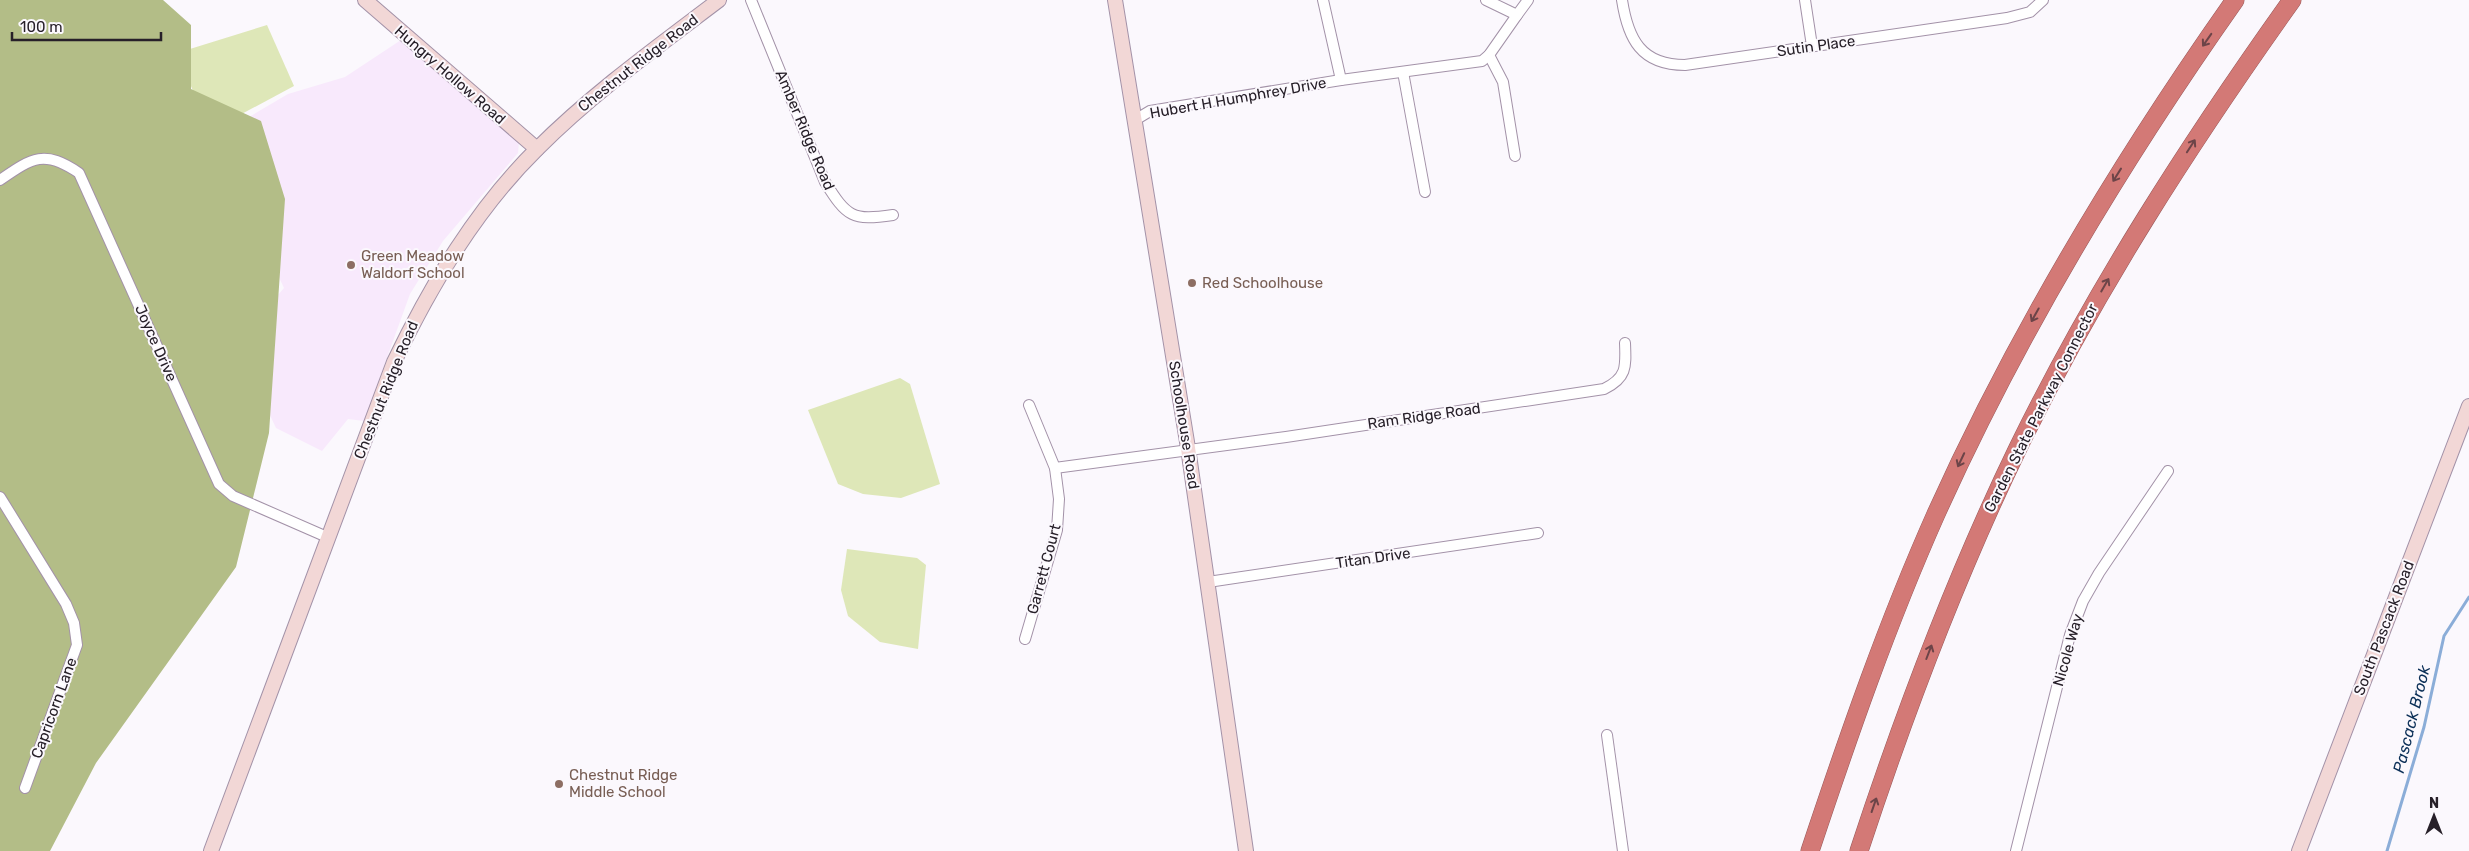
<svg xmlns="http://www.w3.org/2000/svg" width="2469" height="851" viewBox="0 0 2469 851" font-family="Rubik,sans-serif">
  <rect width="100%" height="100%" fill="#fbf8fd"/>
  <!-- built -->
  <path fill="#f8e9fc" d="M401,40L519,142L518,153L443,241L410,294L364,421L348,419L322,451L276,428L236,343L284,288L252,220L205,143L288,94L345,77Z"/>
  <!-- green -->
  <g fill="#dee7b8">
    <path d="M267,25L294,86L210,131L177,53Z"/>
    <path d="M900,378L910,384L940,484L901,498L863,494L838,484L808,410Z"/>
    <path d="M847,549L917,558L926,565L918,649L880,642L848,616L841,590Z"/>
  </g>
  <!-- forest -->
  <path fill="#b3bd87" d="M0,0H163L191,25V89L261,121L285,199L269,433L236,567L96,763L50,851H0Z"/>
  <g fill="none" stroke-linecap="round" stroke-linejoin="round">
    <!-- stream -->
    <path stroke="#8badd8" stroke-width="3" d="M2387,851L2424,727L2444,636L2469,597"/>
    <defs>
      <g id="street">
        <path d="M751,0L825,182C847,217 852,221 893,215"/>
        <path d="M1323,0L1341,80"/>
        <path d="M1486,0L1517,15L1528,0"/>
        <path d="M1622,0C1628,39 1641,65 1685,65L2007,18L2030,12L2043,0"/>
        <path d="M1805,0L1812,46"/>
        <path d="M1489,55L1503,82L1515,156"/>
        <path d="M1403,72L1425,192"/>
        <path d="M1135,120L1150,111L1341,80L1482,61L1489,55L1517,15"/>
        <path d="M0,180C32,158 44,149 79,173L219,484L233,496L327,537"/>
        <path d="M1055,468L1286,437L1604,389C1627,378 1626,367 1625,343"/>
        <path d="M0,497L66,604L74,623L77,645L25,788"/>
        <path d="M1208,582L1538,533"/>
        <path d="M1025,639L1057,530L1059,499L1055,468L1029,405"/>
        <path d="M1607,735L1623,851"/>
        <path d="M2016,851L2070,635L2083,601L2099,573L2168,471"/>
      </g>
      <g id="secondary">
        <path d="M365,0L537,149"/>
        <path d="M1115,0L1188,448L1246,851"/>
        <path d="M211,851L394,362C431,285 476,209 537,149C593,93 657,47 719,0"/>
        <path d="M2299,851L2469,406"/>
      </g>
      <g id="highway">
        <path d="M1810,851C1848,737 1887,624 1936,514C2018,332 2120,163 2235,0"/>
        <path d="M1859,851C1904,714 1955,578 2018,448C2095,290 2190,143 2292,0"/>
      </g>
    </defs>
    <!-- street casing -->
    <use href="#street" stroke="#a392a8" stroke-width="12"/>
    <!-- secondary casing -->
    <use href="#secondary" stroke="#a392a8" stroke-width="16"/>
    <!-- highway casing -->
    <use href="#highway" stroke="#975a5b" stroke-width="19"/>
    <!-- street -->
    <use href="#street" stroke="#fff" stroke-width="10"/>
    <!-- secondary -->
    <use href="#secondary" stroke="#f2d7d6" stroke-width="14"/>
    <!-- highway -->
    <use href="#highway" stroke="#d37976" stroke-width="18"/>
  </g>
  <!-- one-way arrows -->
  <defs><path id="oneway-shaft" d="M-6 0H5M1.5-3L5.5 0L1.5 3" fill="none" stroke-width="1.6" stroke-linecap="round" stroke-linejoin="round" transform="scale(1.25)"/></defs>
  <g stroke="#6c4448">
    <use href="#oneway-shaft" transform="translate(2207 40) rotate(125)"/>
    <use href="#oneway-shaft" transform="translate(2191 146) rotate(-57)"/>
    <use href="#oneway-shaft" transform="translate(2117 175) rotate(122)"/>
    <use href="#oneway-shaft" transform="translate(2105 285) rotate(-60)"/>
    <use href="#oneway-shaft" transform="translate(2035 315) rotate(119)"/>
    <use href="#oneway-shaft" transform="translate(1961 460) rotate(115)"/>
    <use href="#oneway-shaft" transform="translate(1929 652) rotate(-69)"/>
    <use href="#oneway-shaft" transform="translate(1874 805) rotate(-71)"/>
  </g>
  <!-- markers -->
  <g fill="#8d6e63" stroke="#fbf8fd" stroke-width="2">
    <circle cx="351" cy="265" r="5"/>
    <circle cx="1192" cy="283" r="5"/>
    <circle cx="559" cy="784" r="5"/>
  </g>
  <g text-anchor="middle" stroke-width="4" stroke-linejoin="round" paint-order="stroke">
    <!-- street labels -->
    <g font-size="15" fill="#272029" stroke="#fbf8fd">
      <text transform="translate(1816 46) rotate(-8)" y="5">Sutin Place</text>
      <text transform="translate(638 63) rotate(-38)" y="5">Chestnut Ridge Road</text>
      <text transform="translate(450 75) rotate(41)" y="5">Hungry Hollow Road</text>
      <text transform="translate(1238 98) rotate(-10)" y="5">Hubert H Humphrey Drive</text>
      <text transform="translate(805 130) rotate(67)" y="5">Amber Ridge Road</text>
      <text transform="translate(156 343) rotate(66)" y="5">Joyce Drive</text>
      <text transform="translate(386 390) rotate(-68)" y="5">Chestnut Ridge Road</text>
      <text transform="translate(2041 408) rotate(-63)" y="5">Garden State Parkway Connector</text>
      <text transform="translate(1424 416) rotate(-8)" y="5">Ram Ridge Road</text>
      <text transform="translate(1184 425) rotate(81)" y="5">Schoolhouse Road</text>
      <text transform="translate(1373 558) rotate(-8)" y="5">Titan Drive</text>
      <text transform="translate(1044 569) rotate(-75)" y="5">Garrett Court</text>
      <text transform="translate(2384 628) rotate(-69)" y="5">South Pascack Road</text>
      <text transform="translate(2068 650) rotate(-74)" y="5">Nicole Way</text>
      <text transform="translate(54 708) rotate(-70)" y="5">Capricorn Lane</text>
    </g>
    <!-- education labels -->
    <g font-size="15" fill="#785e54" stroke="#fbf8fd" text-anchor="start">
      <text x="361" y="261">Green Meadow<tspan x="361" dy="17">Waldorf School</tspan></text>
      <text x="1202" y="288">Red Schoolhouse</text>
      <text x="569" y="780">Chestnut Ridge<tspan x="569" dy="17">Middle School</tspan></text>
    </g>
    <!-- water labels -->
    <g font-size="16" font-style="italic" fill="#0c3058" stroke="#fbf8fd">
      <text transform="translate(2411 719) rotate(-76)" y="6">Pascack Brook</text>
    </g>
  </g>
  <!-- north arrow -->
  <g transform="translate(2434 816)" stroke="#fbf8fd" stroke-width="4" paint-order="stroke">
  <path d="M0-4L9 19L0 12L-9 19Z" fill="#272029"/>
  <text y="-8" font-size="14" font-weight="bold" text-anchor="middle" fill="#272029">N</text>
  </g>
  <!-- scale -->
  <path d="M12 32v8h149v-8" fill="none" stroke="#272029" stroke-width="2.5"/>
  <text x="20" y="32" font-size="15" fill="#272029" stroke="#fbf8fd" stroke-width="4" paint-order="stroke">100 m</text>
</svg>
